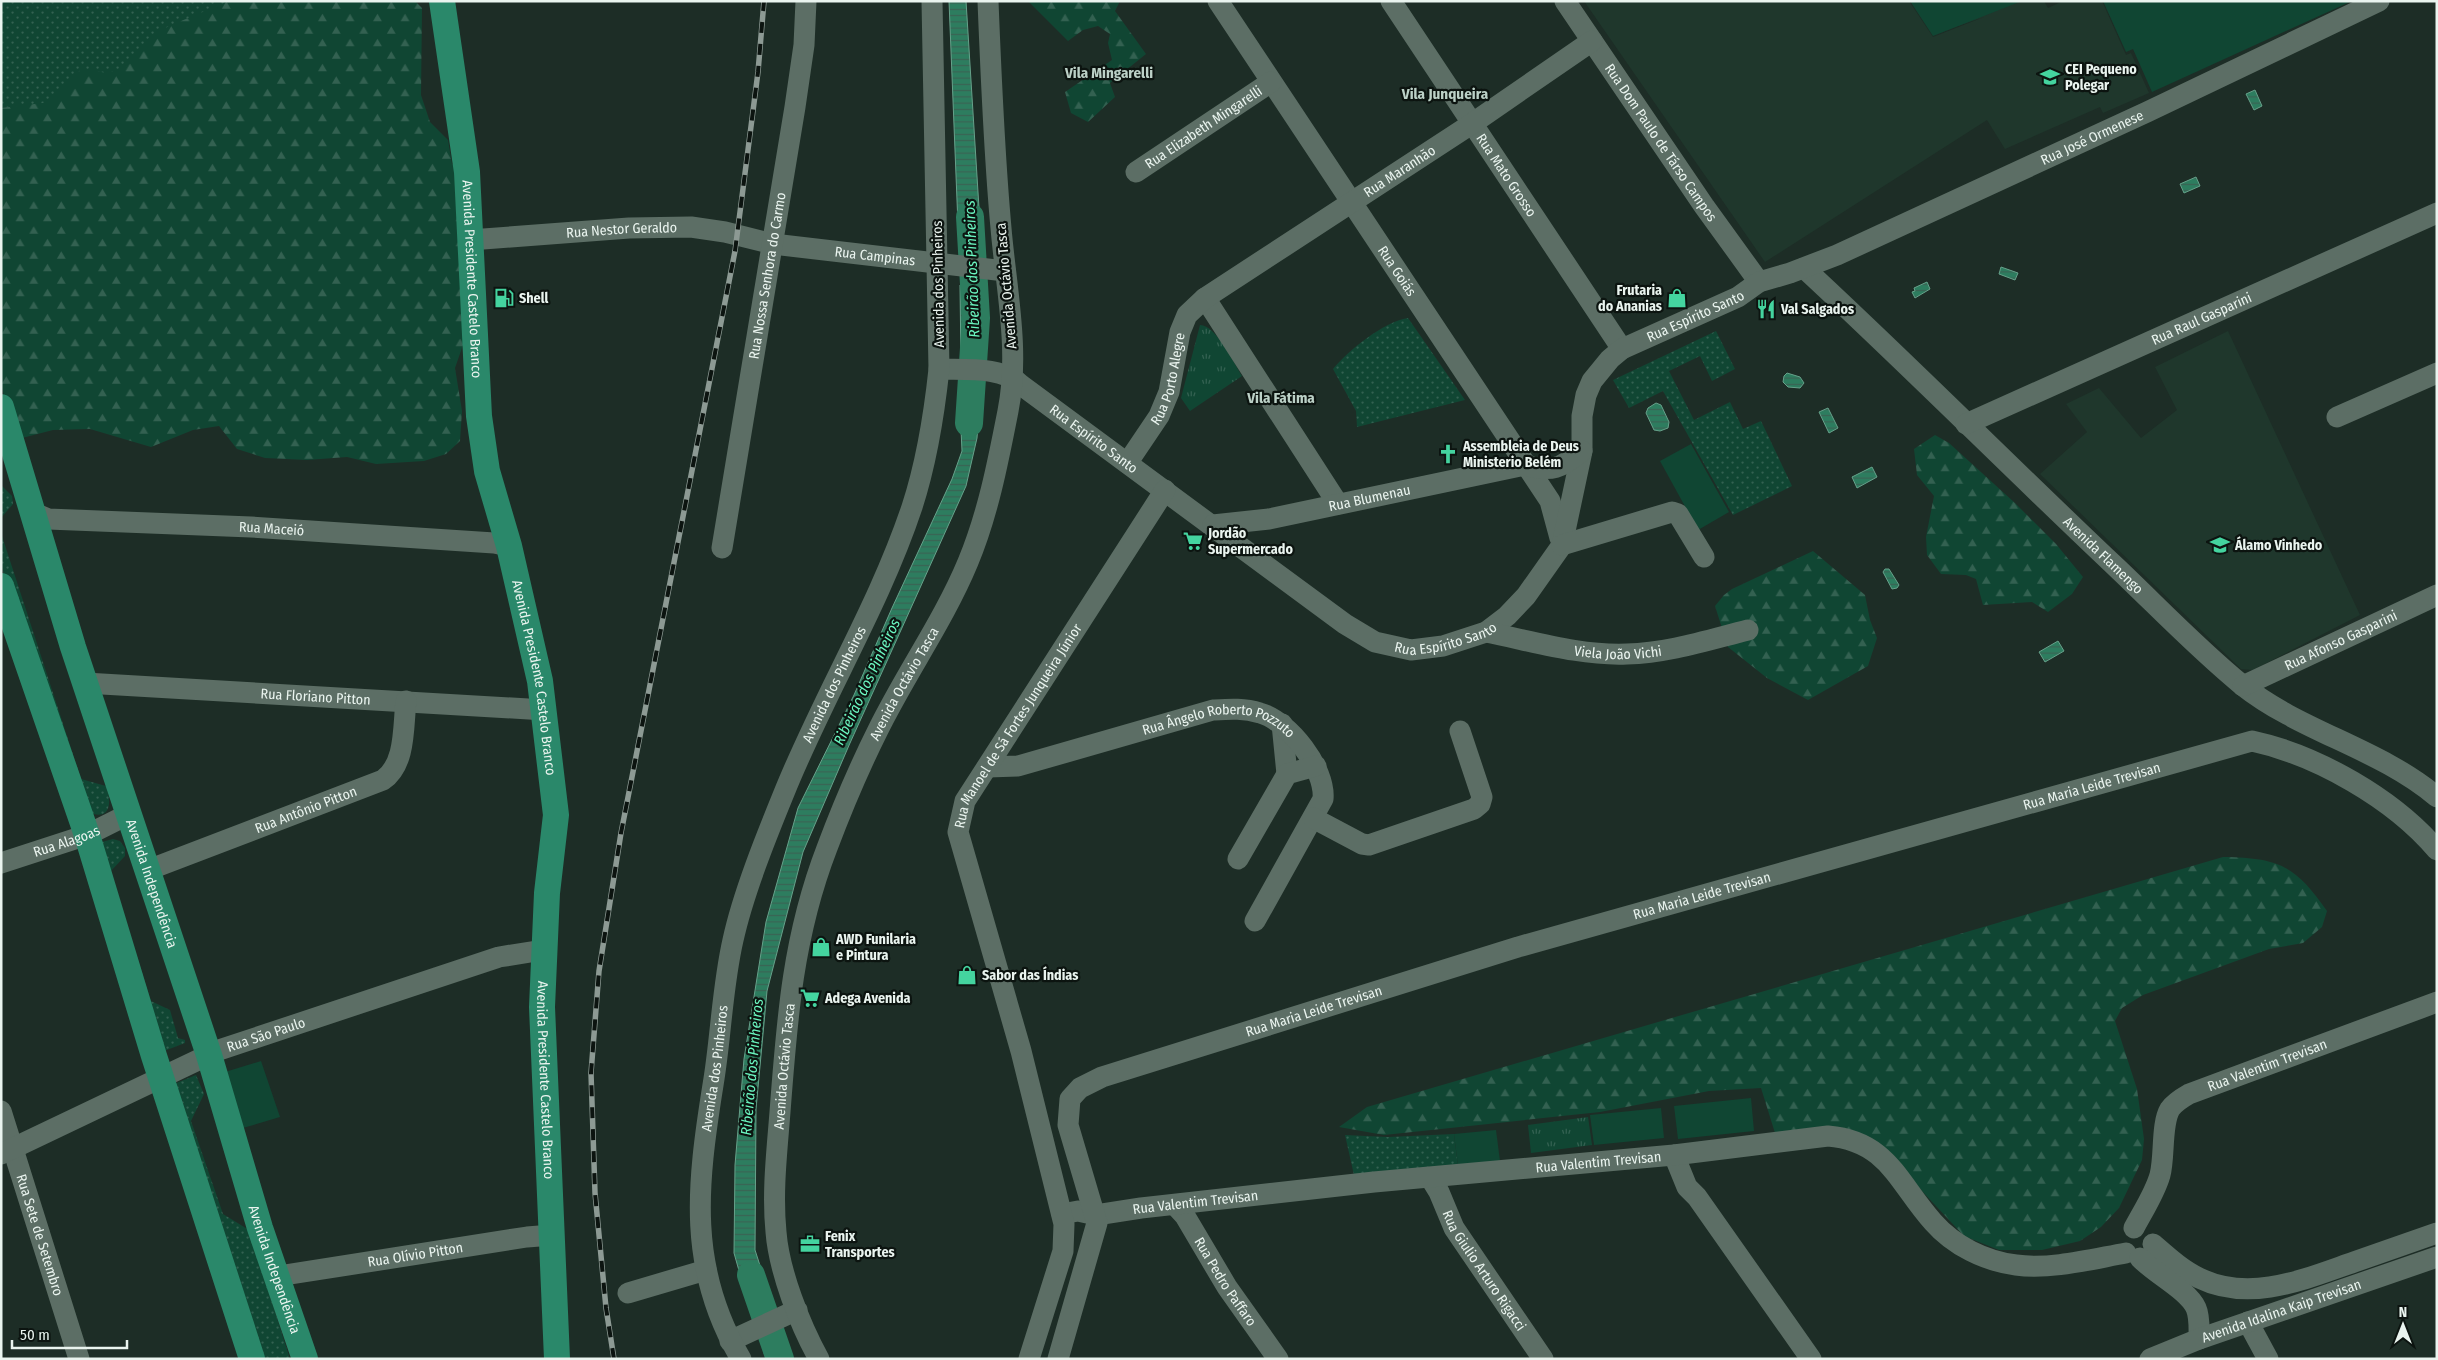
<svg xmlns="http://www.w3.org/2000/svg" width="2438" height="1360" viewBox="0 0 2438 1360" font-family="'Fira Sans Condensed',sans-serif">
  <defs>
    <pattern id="grass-dots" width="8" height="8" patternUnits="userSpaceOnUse" patternTransform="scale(1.25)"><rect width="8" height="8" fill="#104633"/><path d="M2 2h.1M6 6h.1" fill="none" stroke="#336151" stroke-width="1.8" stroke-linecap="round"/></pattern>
    <pattern id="forest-firs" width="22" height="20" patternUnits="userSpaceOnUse" patternTransform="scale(1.25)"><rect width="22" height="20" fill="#104633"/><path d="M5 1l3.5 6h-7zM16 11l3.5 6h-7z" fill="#336151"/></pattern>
    <pattern id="park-tufts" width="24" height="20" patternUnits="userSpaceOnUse" patternTransform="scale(1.25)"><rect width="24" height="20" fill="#104633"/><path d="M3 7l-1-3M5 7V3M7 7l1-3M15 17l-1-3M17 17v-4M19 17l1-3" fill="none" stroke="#336151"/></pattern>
    <pattern id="water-rules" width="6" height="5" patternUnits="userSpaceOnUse" patternTransform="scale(1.25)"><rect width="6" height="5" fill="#2d7d5f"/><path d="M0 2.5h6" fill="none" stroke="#3a6354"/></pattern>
  </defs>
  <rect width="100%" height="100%" fill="#1d2d26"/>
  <!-- built -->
  <g fill="#1f372c">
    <path d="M1584,1H1909L1933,37L1984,17L1949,29L1931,1H2044L2048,8L2063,1H2102L2126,55L2131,53L2149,93L2103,113L2100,107L2005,149L1987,120L1765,262Z"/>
    <path d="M2228,331L2360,615L2253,670L2241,669L2040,474L2087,432L2066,404L2099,388L2141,438L2177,410L2155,367Z"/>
  </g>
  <!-- grass -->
  <g fill="url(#grass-dots)">
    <path d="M1,1H350L363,89L1,108Z"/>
    <path d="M1408,318L1465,400L1357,427L1356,411L1333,369C1349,350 1383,322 1408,318Z"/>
    <path d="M1716,331L1735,369L1712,381L1700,356L1669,371L1694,420L1730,402L1743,429L1761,421L1792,486L1733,515L1663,391L1629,408L1613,380Z"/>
    <path d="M1,485L12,496L13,504L1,518Z"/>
    <path d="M1,533L81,779L106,786C115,811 104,824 80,807L1,565Z"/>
    <path d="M113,839L120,841L125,848V856L110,872L151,1001L170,1010L178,1038L185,1040V1043L159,1053L98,843Z"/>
    <path d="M196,1075L204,1094L191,1121L223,1214L249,1230L290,1359H259L169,1086Z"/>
    <path d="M1454,1134L1458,1166L1354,1175L1345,1135L1388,1137Z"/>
  </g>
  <!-- forest -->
  <g fill="url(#forest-firs)">
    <path d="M229,1H415L422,8L421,95L430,122L448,140L452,164L459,167L464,342L455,368L462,411L460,441L446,454L424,461L376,464L347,457L307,460L265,458L237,449L219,426L193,430L151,447L90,429L53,430L22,438L13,431L1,384V108L43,103L56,95L82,68L106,73L125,68L149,38L169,26Z"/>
    <path d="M1028,1H1120L1115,11L1146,54L1110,83L1115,97L1088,122L1071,113L1065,92L1112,60L1108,43L1110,34L1098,26L1083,30L1068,41Z"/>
    <path d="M1935,435L1949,443L2015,503L2056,544L2083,577L2072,594L2048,612L2032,602L1983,605L1976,579L1966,575L1941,574L1927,555L1926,537L1934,496L1917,475L1914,449Z"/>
    <path d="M1813,551L1865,595L1870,620L1877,638L1868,666L1808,700L1767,678L1728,647L1715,606L1724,595L1732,589Z"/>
    <path d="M2223,857C2279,858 2295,865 2327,911L2322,927L2303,943L2269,949L2143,995L2122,1008L2115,1021L2137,1089L2144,1139L2142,1160L2119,1208L2101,1227L2080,1241L2042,1250H1999L1964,1236L1907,1175L1889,1151L1775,1133L1761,1088L1709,1091L1600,1112L1384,1135L1339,1127L1367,1107Z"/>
  </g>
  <!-- park -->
  <g fill="url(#park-tufts)">
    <path d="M1200,325C1216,325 1234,363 1242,376L1190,411L1181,398Z"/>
    <path d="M1588,1117L1592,1145L1531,1153L1528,1125Z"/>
  </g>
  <!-- pitch -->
  <g fill="#104633">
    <path d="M1910,1H2022L1933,36Z"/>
    <path d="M2103,1H2352L2152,92L2133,49L2126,52Z"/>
    <path d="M1691,444L1729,512L1698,530L1660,461Z"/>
    <path d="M261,1061L280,1117L243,1128L225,1072Z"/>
    <path d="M1751,1098L1754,1131L1678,1139L1674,1106Z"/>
    <path d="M1661,1108L1664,1138L1594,1145L1590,1115Z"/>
    <path d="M1496,1130L1500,1161L1458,1166L1454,1134Z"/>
  </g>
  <!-- water -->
  <g fill="url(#water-rules)" stroke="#66a18a">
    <path d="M949,1H966L982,256L959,250Z"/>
    <path d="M2255,90L2262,106L2254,110L2246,94Z"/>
    <path d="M2196,177L2200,186L2184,193L2180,184Z"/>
    <path d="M2001,267L2018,273L2015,280L1999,274Z"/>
    <path d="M1927,282L1930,289L1915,298L1912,292L1915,291L1914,288Z"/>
    <path d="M960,285L983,289V364H961Z"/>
    <path d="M1787,373L1800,377L1804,383L1800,388L1788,387L1783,382L1784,376Z"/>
    <path d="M981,384L977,438L966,486L850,743L803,852L767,991L756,1109L755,1250L773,1306L751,1313L734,1253L735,1165L744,1059L766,922L798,808L854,695L892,608L952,479L962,451L959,386Z"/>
    <path d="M1656,403L1661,405L1669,422L1668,428L1660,431L1654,430L1646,413L1648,408Z"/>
    <path d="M1828,408L1838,428L1829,433L1819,412Z"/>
    <path d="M1872,467L1877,477L1857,488L1852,477Z"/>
    <path d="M1885,569H1889L1899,585L1897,588L1892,589L1883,572Z"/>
    <path d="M2058,641L2064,651L2045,662L2039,652Z"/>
    <path d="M782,1343L790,1359H768L764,1353Z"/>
  </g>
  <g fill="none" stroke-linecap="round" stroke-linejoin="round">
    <!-- river -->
    <g stroke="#2d7d5f" stroke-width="28">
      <path d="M969,423L976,318L970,217"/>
      <path d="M751,1275L780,1359"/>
    </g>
    <!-- minor -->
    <g stroke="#5c6e65" stroke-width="21">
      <path id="s1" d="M1218,1L1550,501L1560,538"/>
      <path id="s2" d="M1391,1L1622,349"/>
      <path id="s3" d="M1565,1L1704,206L1759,282"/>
      <path id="s4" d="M1136,172L1271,82"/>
      <path id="s5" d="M470,240L629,228L691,227L725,232L773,244L1005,271"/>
      <path id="s6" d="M1804,268C1910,366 2012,469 2117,568C2158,607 2198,649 2242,685C2301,732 2379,748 2437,797"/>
      <path d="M1205,298L1338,504"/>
      <path id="s7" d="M939,369C964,370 1003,366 1021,385L1345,624L1375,642L1411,650L1443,646L1486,632L1507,616L1526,596L1562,545L1582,451V416L1586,395L1592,381L1610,359L1622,349L1738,297L1759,282L1790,273L1837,255L2147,112L2379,1"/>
      <path d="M2337,417L2437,373"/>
      <path id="s8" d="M1966,424L2437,213"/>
      <path id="s9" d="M1128,462L1159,416L1169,392L1180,332L1187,315L1205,298L1473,123L1592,41"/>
      <path id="s10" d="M34,513L48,519L251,527L494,543L509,546"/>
      <path id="s11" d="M1213,525L1269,519L1525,465C1552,473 1561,468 1582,451"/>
      <path d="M1562,545L1672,512L1678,514L1704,557"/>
      <path id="s12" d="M722,548L795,107L804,45L806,1"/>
      <path id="s13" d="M1486,632C1532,641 1581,656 1627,654C1668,653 1708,640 1748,630"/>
      <path id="s14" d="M85,683L545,710"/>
      <path id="s15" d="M2243,686L2437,595"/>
      <path d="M1282,724L1287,774"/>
      <path id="s16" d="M988,767L1018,766L1213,710C1230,709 1244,708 1260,713C1289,721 1326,769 1323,799L1255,921"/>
      <path d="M1313,818L1362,844L1369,845L1474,809L1480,804L1482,797L1460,731"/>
      <path d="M1238,859L1287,774L1316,766"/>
      <path id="s17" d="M1,863L87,835L129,814"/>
      <path id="s18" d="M148,870L383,780C406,764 403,727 406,701"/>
      <path id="s19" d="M1,1111L79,1359"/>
      <path id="s20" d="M1,1154L219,1050L499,957L543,950"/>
      <path d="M1674,1155L1687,1187L1697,1197L1811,1359"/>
      <path id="s21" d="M1431,1179L1439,1192L1454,1228L1543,1359"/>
      <path id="s22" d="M1175,1205L1185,1216L1227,1287L1278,1359"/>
      <path id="s23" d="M1062,1214L1078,1211L1096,1215L1141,1208L1374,1182L1674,1155L1828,1136C1888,1141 1898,1183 1933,1222C1954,1246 1985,1261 2016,1265C2050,1270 2092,1259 2126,1253"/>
      <path id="s24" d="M2134,1228C2143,1211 2155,1193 2160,1175C2165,1156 2161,1124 2170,1109C2175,1102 2182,1098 2189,1094L2437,1002"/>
      <path d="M2153,1244C2168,1257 2182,1270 2199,1278C2250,1303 2305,1279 2354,1262C2382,1252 2409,1243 2437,1233"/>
      <path d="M2140,1258C2155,1274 2188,1290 2196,1308C2200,1317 2199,1330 2199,1339"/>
      <path id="s25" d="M278,1276L527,1237L552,1235"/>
      <path d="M628,1293L706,1270"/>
      <path d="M2248,1322L2268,1359"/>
      <path d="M730,1341L797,1310"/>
      <path id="s26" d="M741,1359C687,1268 697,1185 713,1085C721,1038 722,988 733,940C743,894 766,837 784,793C823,696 879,606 912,507C927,461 934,416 939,369L932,1"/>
      <path id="s27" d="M819,1359C800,1325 779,1271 776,1232C772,1192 777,1151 780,1112C787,1018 793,936 827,848C842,808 859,768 878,730C906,673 944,620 968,562C988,514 998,462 1008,411C1020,351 1006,288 1001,228C994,152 991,77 988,1"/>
      <path id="s28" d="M1029,1359L1063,1251L1064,1224L1021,1051L958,832L965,801L1165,490"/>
      <path id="s29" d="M1058,1359L1097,1223L1068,1125L1070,1099L1080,1088L1102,1077L1518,947L2252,741C2317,755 2394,799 2437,850"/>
      <path id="s30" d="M2150,1359L2199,1339L2437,1257"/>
    </g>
    <!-- major -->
    <g stroke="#2a886a" stroke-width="26">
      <path id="s31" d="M442,1L467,172L479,416L487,471L509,546L540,681L556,815L547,893L542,1007L557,1359"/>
      <path id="s32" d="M1,407L73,647L209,1055L260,1228L305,1359"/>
      <path d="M1,586L87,835L154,1056L252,1359"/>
    </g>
    <defs>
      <path id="rail" d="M614,1359L606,1308L595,1193L591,1073L599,971L621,833L735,251L758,72L764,1"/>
    </defs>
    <!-- rail casing -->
    <use href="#rail" stroke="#8d9a94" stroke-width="5.5"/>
    <!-- rail -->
    <use href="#rail" stroke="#0c1410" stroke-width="4" stroke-dasharray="11" stroke-linecap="butt"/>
  </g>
  <!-- icons -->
  <defs>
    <symbol id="school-bare" viewBox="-9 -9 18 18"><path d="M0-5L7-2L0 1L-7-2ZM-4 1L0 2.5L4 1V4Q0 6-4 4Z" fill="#44d49f" stroke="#0c1410" stroke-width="2.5" paint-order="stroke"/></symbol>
    <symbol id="fuel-bare" viewBox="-9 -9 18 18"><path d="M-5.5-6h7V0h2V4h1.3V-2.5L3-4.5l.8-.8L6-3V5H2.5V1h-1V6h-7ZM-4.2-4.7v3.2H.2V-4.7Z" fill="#44d49f" stroke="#0c1410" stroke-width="2.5" paint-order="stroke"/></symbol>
    <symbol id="shop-bare" viewBox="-9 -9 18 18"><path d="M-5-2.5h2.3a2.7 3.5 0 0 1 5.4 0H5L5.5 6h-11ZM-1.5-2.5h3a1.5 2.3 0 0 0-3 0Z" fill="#44d49f" stroke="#0c1410" stroke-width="2.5" paint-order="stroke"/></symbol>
    <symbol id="restaurant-bare" viewBox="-9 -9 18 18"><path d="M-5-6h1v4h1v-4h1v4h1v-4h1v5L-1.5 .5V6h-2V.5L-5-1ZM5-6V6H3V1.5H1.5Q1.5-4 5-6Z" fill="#44d49f" stroke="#0c1410" stroke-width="2.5" paint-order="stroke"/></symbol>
    <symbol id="church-bare" viewBox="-9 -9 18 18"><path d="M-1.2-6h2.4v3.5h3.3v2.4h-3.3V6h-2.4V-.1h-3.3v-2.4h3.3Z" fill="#44d49f" stroke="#0c1410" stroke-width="2.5" paint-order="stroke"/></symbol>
    <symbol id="supermarket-bare" viewBox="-9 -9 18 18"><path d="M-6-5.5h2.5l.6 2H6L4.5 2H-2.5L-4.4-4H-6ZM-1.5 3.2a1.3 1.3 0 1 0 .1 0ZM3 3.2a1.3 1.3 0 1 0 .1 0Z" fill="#44d49f" stroke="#0c1410" stroke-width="2.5" paint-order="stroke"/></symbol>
    <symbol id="office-bare" viewBox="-9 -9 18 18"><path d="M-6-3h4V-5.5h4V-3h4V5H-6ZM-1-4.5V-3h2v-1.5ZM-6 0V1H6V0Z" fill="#44d49f" stroke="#0c1410" stroke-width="2.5" paint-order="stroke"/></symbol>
  </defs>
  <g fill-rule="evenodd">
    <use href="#school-bare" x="2036" y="63" width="28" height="28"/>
    <use href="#fuel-bare" x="490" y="284" width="28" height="28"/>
    <use href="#shop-bare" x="1663" y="284" width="28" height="28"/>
    <use href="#restaurant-bare" x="1752" y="295" width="28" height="28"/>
    <use href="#church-bare" x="1434" y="440" width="28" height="28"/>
    <use href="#supermarket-bare" x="1179" y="527" width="28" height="28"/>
    <use href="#school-bare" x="2206" y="531" width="28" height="28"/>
    <use href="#shop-bare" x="807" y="933" width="28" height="28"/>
    <use href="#shop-bare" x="953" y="961" width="28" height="28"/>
    <use href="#supermarket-bare" x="796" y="984" width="28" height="28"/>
    <use href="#office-bare" x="796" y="1230" width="28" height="28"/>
  </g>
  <g text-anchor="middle" stroke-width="4.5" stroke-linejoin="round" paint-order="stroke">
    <!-- poi labels -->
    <g font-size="14" font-weight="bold" fill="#eaf4ef" stroke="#0c1410" text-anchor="start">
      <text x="2065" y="74">CEI Pequeno<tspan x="2065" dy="16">Polegar</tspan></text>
      <text x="1662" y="295" text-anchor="end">Frutaria<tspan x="1662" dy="16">do Ananias</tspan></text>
      <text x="519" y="303">Shell</text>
      <text x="1781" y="314">Val Salgados</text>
      <text x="1463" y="451">Assembleia de Deus<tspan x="1463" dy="16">Ministerio Belém</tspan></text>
      <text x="1208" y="538">Jordão<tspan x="1208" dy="16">Supermercado</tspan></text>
      <text x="2235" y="550">Álamo Vinhedo</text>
      <text x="836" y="944">AWD Funilaria<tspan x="836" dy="16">e Pintura</tspan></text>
      <text x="982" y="980">Sabor das Índias</text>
      <text x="825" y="1003">Adega Avenida</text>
      <text x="825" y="1241">Fenix<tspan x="825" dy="16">Transportes</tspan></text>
    </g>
    <!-- street labels -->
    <g font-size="14" fill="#eaf4ef" stroke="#0c1410">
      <text dy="5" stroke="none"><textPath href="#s4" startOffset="81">Rua Elizabeth Mingarelli</textPath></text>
      <text dy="5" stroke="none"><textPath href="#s7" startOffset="1482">Rua José Ormenese</textPath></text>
      <text dy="5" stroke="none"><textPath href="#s3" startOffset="171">Rua Dom Paulo de Társo Campos</textPath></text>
      <text dy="5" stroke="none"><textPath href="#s9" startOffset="418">Rua Maranhão</textPath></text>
      <text dy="5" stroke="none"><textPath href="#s2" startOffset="209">Rua Mato Grosso</textPath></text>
      <text dy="5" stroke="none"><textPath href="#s5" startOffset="152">Rua Nestor Geraldo</textPath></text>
      <text dy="5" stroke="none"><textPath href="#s5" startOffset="408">Rua Campinas</textPath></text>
      <text dy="5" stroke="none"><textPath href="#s1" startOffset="324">Rua Goiás</textPath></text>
      <text dy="5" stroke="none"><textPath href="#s12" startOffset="276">Rua Nossa Senhora do Carmo</textPath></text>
      <text dy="5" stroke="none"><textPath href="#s31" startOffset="280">Avenida Presidente Castelo Branco</textPath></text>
      <text transform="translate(938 284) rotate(-91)" y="5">Avenida dos Pinheiros</text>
      <text transform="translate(1006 286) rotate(-95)" y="5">Avenida Octávio Tasca</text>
      <text dy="5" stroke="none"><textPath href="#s7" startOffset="1046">Rua Espírito Santo</textPath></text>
      <text dy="5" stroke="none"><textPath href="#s8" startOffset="258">Rua Raul Gasparini</textPath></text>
      <text dy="5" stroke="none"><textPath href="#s9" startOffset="94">Rua Porto Alegre</textPath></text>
      <text dy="5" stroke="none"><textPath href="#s7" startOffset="176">Rua Espírito Santo</textPath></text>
      <text dy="5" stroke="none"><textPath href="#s11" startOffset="159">Rua Blumenau</textPath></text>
      <text dy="5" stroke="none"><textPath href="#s10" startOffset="239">Rua Maceió</textPath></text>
      <text dy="5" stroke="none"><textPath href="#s6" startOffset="415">Avenida Flamengo</textPath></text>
      <text dy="5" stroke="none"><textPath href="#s7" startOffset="596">Rua Espírito Santo</textPath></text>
      <text dy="5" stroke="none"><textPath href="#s15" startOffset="108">Rua Afonso Gasparini</textPath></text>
      <text dy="5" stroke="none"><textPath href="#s13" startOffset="134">Viela João Vichi</textPath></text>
      <text dy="5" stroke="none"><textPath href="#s31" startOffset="685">Avenida Presidente Castelo Branco</textPath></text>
      <text dy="5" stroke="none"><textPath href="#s27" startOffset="706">Avenida Octávio Tasca</textPath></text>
      <text dy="5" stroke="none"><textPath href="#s26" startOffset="704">Avenida dos Pinheiros</textPath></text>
      <text dy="5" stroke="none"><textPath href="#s14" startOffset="231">Rua Floriano Pitton</textPath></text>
      <text dy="5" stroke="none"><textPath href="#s28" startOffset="669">Rua Manoel de Sá Fortes Junqueira Júnior</textPath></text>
      <text dy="5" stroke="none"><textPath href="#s16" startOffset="240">Rua Ângelo Roberto Pozzuto</textPath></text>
      <text dy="5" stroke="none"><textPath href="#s29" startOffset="1341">Rua Maria Leide Trevisan</textPath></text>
      <text dy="5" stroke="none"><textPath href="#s18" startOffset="169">Rua Antônio Pitton</textPath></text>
      <text dy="5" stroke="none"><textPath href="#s17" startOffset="69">Rua Alagoas</textPath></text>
      <text dy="5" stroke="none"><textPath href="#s32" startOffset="500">Avenida Independência</textPath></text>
      <text dy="5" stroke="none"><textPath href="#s29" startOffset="936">Rua Maria Leide Trevisan</textPath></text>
      <text dy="5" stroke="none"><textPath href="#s29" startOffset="531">Rua Maria Leide Trevisan</textPath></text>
      <text dy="5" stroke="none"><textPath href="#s20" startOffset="291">Rua São Paulo</textPath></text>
      <text dy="5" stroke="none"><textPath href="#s24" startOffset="234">Rua Valentim Trevisan</textPath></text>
      <text dy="5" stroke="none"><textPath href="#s27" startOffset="301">Avenida Octávio Tasca</textPath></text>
      <text dy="5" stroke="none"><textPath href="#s26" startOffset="299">Avenida dos Pinheiros</textPath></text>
      <text dy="5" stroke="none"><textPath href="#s31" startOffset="1090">Avenida Presidente Castelo Branco</textPath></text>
      <text dy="5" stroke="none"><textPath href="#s23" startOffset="540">Rua Valentim Trevisan</textPath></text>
      <text dy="5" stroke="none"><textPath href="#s23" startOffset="135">Rua Valentim Trevisan</textPath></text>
      <text dy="5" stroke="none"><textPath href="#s19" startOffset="130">Rua Sete de Setembro</textPath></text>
      <text dy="5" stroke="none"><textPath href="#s25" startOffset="139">Rua Olívio Pitton</textPath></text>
      <text dy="5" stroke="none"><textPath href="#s32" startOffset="905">Avenida Independência</textPath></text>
      <text dy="5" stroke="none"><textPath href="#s21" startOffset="106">Rua Giulio Arturo Rigacci</textPath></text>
      <text dy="5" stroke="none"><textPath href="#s22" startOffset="92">Rua Pedro Paffaro</textPath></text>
      <text dy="5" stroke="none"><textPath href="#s30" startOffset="140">Avenida Idalina Kaip Trevisan</textPath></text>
    </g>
    <!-- neighbourhood labels -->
    <g font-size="15" font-weight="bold" fill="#bcd1c7" stroke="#0c1410">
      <text x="1109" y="78">Vila Mingarelli</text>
      <text x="1445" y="99">Vila Junqueira</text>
      <text x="1281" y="403">Vila Fátima</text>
    </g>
    <!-- water labels -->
    <g font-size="15" font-style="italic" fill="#6bf6c0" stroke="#0c1410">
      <text transform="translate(972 269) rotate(-92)" y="5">Ribeirão dos Pinheiros</text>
      <text transform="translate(867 682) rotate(-65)" y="5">Ribeirão dos Pinheiros</text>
      <text transform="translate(752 1067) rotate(-85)" y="5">Ribeirão dos Pinheiros</text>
    </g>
  </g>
  <!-- border -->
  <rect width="2438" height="1360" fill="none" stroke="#eaf4ef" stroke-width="5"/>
  <!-- north arrow -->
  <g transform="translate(2403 1325)" stroke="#0c1410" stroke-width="4" paint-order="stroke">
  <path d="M0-4L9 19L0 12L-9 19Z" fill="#eaf4ef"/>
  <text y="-8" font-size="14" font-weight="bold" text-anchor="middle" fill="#eaf4ef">N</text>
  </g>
  <!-- scale -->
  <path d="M12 1340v8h115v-8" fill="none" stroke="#eaf4ef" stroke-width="2.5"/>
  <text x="20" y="1340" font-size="15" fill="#eaf4ef" stroke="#0c1410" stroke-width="4" paint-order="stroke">50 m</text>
</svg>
